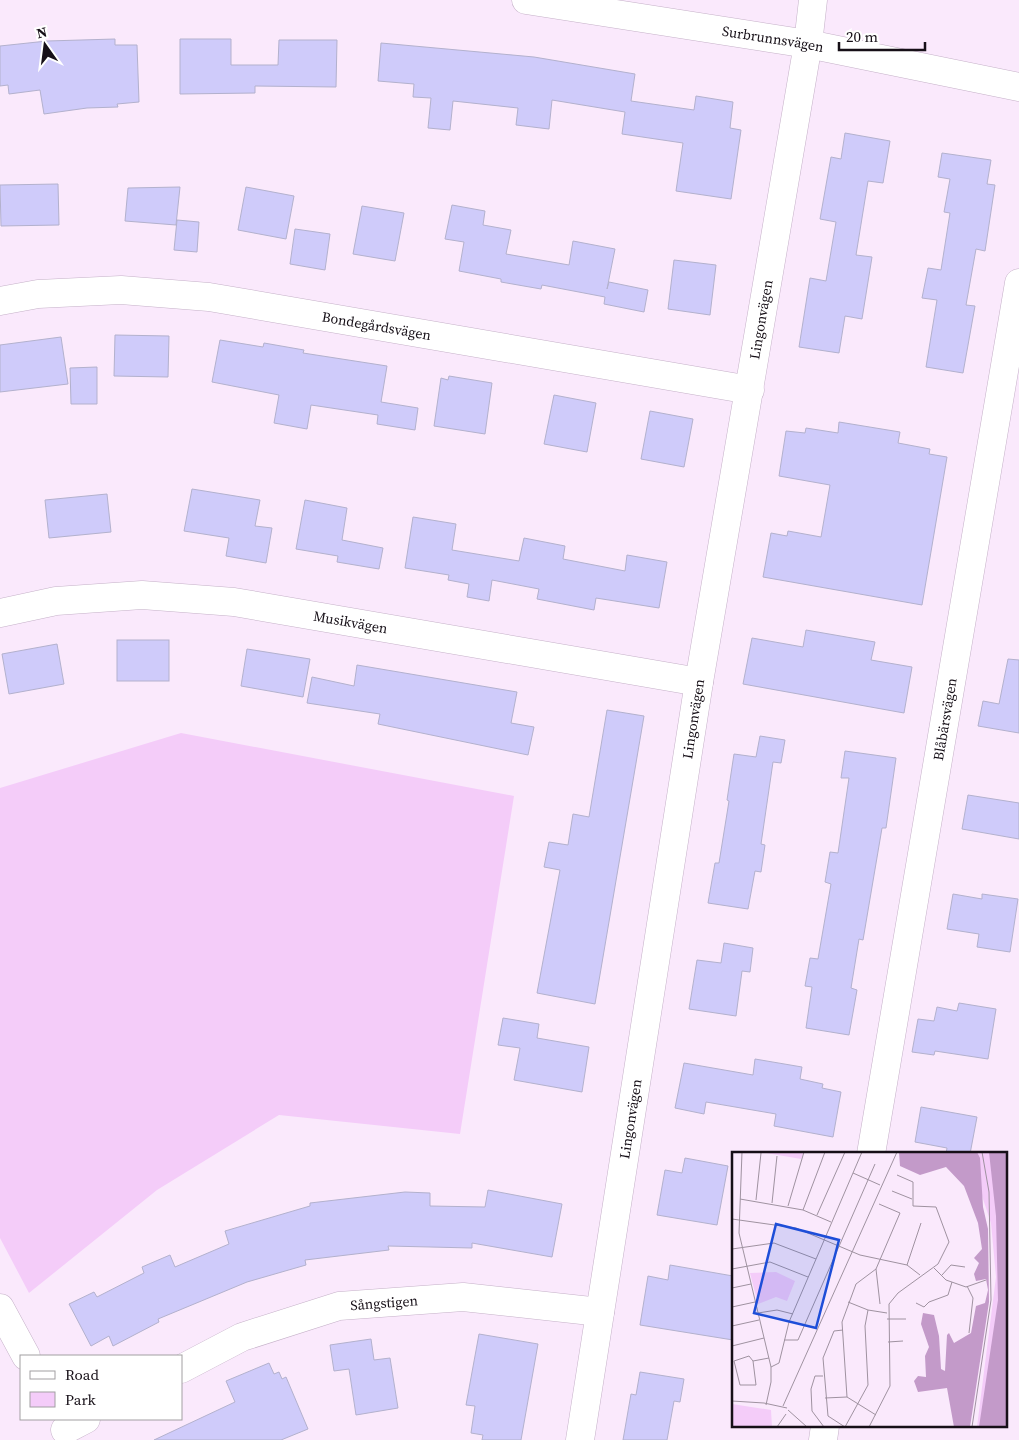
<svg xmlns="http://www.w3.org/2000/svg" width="1019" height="1440" viewBox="0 0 1019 1440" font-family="'Source Serif 4',serif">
  <rect width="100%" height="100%" fill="#fae9fc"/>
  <!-- green -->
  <path fill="#f4ccf9" d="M181,733L514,796L460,1134L279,1115L157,1190L29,1293L0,1238V788Z"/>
  <!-- building -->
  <g fill="#cfcbfa" stroke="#b3b1cd">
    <path d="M115,39V45H137L139,102L117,104L118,107L87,108L44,114L40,90L9,94L8,85L0,86V46L47,41Z"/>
    <path d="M180,39H231V65H278L279,40H337L336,87L255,86V93L180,94Z"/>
    <path d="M381,43L534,57L635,74L631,101L694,110L696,96L733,102L730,128L741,130L731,199L676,191L683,143L622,134L625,112L552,100L549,129L516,125L518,108L453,101L450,130L428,128L431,98L413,97L414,84L378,81Z"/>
    <path d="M845,133L890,141L883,183L868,181L856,255L872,257L862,319L845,316L839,353L799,347L810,278L826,281L836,222L820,219L831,157L841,159Z"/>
    <path d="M942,153L991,160L987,184L995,185L985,251L976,249L966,305L975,306L963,373L926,367L937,300L922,298L928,268L941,270L950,213L944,212L950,179L938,177Z"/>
    <path d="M58,184L59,225L1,226L0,185Z"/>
    <path d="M180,187L176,225L125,221L128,188Z"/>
    <path d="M246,187L294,196L286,239L238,230Z"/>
    <path d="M452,205L485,211L483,225L511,230L506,254L569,265L573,241L615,249L607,289L609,282L648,290L644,312L604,304L605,297L542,285L541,289L501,282V279L459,271L464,242L445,239Z"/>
    <path d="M362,206L404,213L395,261L353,254Z"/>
    <path d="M177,220L199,222L197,252L174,250Z"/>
    <path d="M295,229L330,234L325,270L290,264Z"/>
    <path d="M674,260L716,265L710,315L668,309Z"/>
    <path d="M115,335L169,336L168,377L114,376Z"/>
    <path d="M61,337L68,384L0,392V345Z"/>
    <path d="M220,340L263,347L264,343L304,350L303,353L387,366L381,402L418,408L415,430L377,424L378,415L311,405L307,429L274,423L279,395L212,382Z"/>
    <path d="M97,367V404H71L70,368Z"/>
    <path d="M449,376L492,383L485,434L434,426L441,378L448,380Z"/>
    <path d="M554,395L596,403L587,452L544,444Z"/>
    <path d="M650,411L693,419L684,467L641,459Z"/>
    <path d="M839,422L900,432L898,443L930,449L929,454L947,457L922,605L763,577L771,533L787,536L788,531L821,537L830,485L779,476L786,431L805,433L806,428L838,433Z"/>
    <path d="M192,489L260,500L255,526L272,528L266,563L226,556L229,538L184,531Z"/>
    <path d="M107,494L111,532L49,538L45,500Z"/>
    <path d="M305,500L347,508L342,540L383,548L379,569L337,562L338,556L296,549Z"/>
    <path d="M413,517L456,524L452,550L519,561L524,538L565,546L563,559L625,571L627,555L667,562L659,608L596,598L594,610L537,599L539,589L492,580L489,601L467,597L469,584L448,580L449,575L405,568Z"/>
    <path d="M806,630L875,642L871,660L912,667L904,713L743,684L752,638L803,647Z"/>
    <rect x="117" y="640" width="52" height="41"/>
    <path d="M57,644L64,684L9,694L2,654Z"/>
    <path d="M247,649L310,659L303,697L241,686Z"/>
    <path d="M1008,659L1019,660V733L978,726L983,701L999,704Z"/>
    <path d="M357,665L517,692L511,723L534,727L528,755L378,724L380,714L307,703L312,677L354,686Z"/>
    <path d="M607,710L644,716L595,1004L537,993L560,870L544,867L549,842L568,845L573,814L589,817Z"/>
    <path d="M760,736L785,740L781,763L773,762L761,844L765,845L761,872L755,871L748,909L708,903L715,863H719L729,801L727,800L734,754L756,757Z"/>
    <path d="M845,751L896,758L886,828H882L863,940L859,939L851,988L857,990L849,1035L806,1028L812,987L805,986L810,958L818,959L831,884L825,882L830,852L838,853L849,778H841Z"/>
    <path d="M968,795L1019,803V839L962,829Z"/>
    <path d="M953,894L982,899V894L1018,899L1010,952L977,947L979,934L947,929Z"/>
    <path d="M724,943L753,948L750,972L742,971L736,1016L689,1009L697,960L721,963Z"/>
    <path d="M959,1003L996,1009L988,1059L935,1051L934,1055L912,1052L918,1019L934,1021L937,1007L957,1011Z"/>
    <path d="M503,1018L539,1024L537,1038L589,1047L582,1092L514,1080L520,1048L498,1045Z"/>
    <path d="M755,1059L802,1067L800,1079L823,1084L822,1088L841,1092L833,1137L774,1126L776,1114L706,1102L704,1114L675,1108L684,1063L753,1075Z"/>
    <path d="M921,1107L977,1117L970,1154H946L947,1148L915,1142Z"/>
    <path d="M685,1158L728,1166L717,1225L657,1215L665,1170L682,1173Z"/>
    <path d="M488,1190L562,1204L552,1257L472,1243V1248L388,1246L389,1250L305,1260L306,1265L247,1282L158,1319L159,1322L113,1346L109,1336L91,1346L69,1304L94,1292L97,1297L144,1273L142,1267L170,1255L175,1267L229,1244L225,1231L310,1206V1203L405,1192L430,1193V1206L485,1207Z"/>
    <path d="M670,1265L733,1276V1340L640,1325L648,1276L668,1280Z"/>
    <path d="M479,1334L538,1344L521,1440H482L483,1435L471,1433L475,1406L466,1405Z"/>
    <path d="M371,1339L374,1360L390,1358L398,1408L356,1415L349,1369L334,1371L330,1345Z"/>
    <path d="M269,1363L274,1374L279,1372L282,1379L286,1377L308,1429L281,1440H154L235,1402L226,1381Z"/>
    <path d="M640,1372L684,1379L680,1402L674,1401L667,1440H623L631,1394L636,1395Z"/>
  </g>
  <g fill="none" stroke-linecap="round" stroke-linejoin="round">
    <defs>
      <g id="minor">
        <path id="s1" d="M526,0L808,44L1019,87"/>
        <path id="s2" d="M0,301L38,294L121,290L209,297L750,390"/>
        <path id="s3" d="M0,613L56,601L142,595L234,602L699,682"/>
        <path id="s4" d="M871,1154L1019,283"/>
        <path d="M0,1308L26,1356"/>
        <path id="s5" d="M181,1369L242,1337L339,1306L463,1297L600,1312"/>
        <path d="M65,1430L86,1419"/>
        <path id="s6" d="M580,1440L699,682L808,44L813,0"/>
        <path d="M823,1440L825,1426"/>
      </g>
    </defs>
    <!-- minor casing -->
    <use href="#minor" stroke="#c5b1c8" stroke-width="29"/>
    <!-- minor -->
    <use href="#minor" stroke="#fff" stroke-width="28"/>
  </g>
  <g text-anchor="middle" stroke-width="4" stroke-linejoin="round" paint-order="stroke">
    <!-- street labels -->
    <g font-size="14" fill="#160f17" stroke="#fff">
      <text dy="5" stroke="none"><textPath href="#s1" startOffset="250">Surbrunnsvägen</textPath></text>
      <text dy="5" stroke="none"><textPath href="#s6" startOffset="1135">Lingonvägen</textPath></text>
      <text dy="5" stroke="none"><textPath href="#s2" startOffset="380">Bondegårdsvägen</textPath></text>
      <text dy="5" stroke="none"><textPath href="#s3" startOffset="354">Musikvägen</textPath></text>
      <text dy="5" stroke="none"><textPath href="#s4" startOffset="441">Blåbärsvägen</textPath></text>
      <text dy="5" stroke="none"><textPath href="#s6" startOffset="730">Lingonvägen</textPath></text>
      <text dy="5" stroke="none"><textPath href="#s6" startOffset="325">Lingonvägen</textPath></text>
      <text dy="5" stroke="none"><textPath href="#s5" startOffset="216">Sångstigen</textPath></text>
    </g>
  </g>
  <!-- overview -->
  <g transform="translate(732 1152)">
    <rect width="275" height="275" fill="#fae9fc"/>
    <path d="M28,0H72L69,7ZM243,0H275V275H245L264,125L259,71L248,38ZM44,120L63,129L55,149L44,145L26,152L18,121ZM0,252L39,258L40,275H0Z" fill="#f4ccf9"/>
    <path d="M167,0H245L248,6L251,55L256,77L257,150L238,275H222L215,236L186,240L182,229L186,224L194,225L193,204L197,195L189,172L191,161L202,163L207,184L209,217L213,219L215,183L217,181L222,191L239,181L244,154L253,151L256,138L254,127L244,129L242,122L247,111L242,106L250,97L246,71L232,34L214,15L188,23L168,14ZM257,0H275V275H247L266,148L264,64Z" fill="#c39ac9"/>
    <path fill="none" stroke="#9f92a0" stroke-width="1" d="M10,0L7,81L39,215V230L34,253M121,21L148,33M160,39L180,47M8,47L71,58L99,70M24,48L29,1M40,51L45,4M56,54L72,0M71,58L93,0M85,63L113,0M0,67L64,76L128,103L175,113L188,123M0,97L42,91L84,107M175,113L189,71M202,116L214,128L234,135L254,128M0,117L38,110L76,125M144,117L148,152M210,123L219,113L233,115M235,134L241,146L237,181M0,136L19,132M116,150L136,158L155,161M184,151L192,155L197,150L216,143L220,130M0,155L23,150M26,161L45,158L61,162M155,167H174M0,174L27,168M111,178L102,179L91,206L96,264L113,275M52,188H66L143,12M156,190L171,189M0,194L32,186M21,209L24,233H8L2,209L17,204L21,209L37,206M39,215L47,211L57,170L130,0M91,224H83L79,237L80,259L92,275M93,246L115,245M0,249L32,251L55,256M51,254L165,0M56,258L75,275M144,263L115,245L110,170L124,132L144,117L168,61L147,52M45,275L54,262M113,275L136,233L133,174L136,158M137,275L158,234L157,152L166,141L206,112L217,90L204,55L181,54V30L165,23M240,275L259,148L257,40L250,0"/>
    <path fill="#1d4ed8" fill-opacity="0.15" stroke="#1d4ed8" stroke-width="2.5" d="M44,72L107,88L84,176L22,161Z"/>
    <rect width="275" height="275" fill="none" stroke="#160f17" stroke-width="2.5"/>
  </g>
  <!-- legend -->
  <rect x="20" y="1355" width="162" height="65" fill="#ffffff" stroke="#a29fa2"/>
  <rect x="30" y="1371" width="25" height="8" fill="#ffffff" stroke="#a29fa2"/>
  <text x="65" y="1380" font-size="15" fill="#160f17">Road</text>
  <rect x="30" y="1392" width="25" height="15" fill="#f4ccf9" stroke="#a29fa2"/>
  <text x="65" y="1405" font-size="15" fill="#160f17">Park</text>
  <!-- north arrow -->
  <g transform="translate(45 45) rotate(346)" stroke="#ffffff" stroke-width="4" paint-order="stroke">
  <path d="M0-4L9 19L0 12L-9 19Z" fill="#160f17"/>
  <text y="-8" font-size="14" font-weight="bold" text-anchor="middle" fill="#160f17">N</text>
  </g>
  <!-- scale -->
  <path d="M839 42v8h86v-8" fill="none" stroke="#160f17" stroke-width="2.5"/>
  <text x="846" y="42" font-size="15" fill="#160f17" stroke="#ffffff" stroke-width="4" paint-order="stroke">20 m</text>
</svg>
